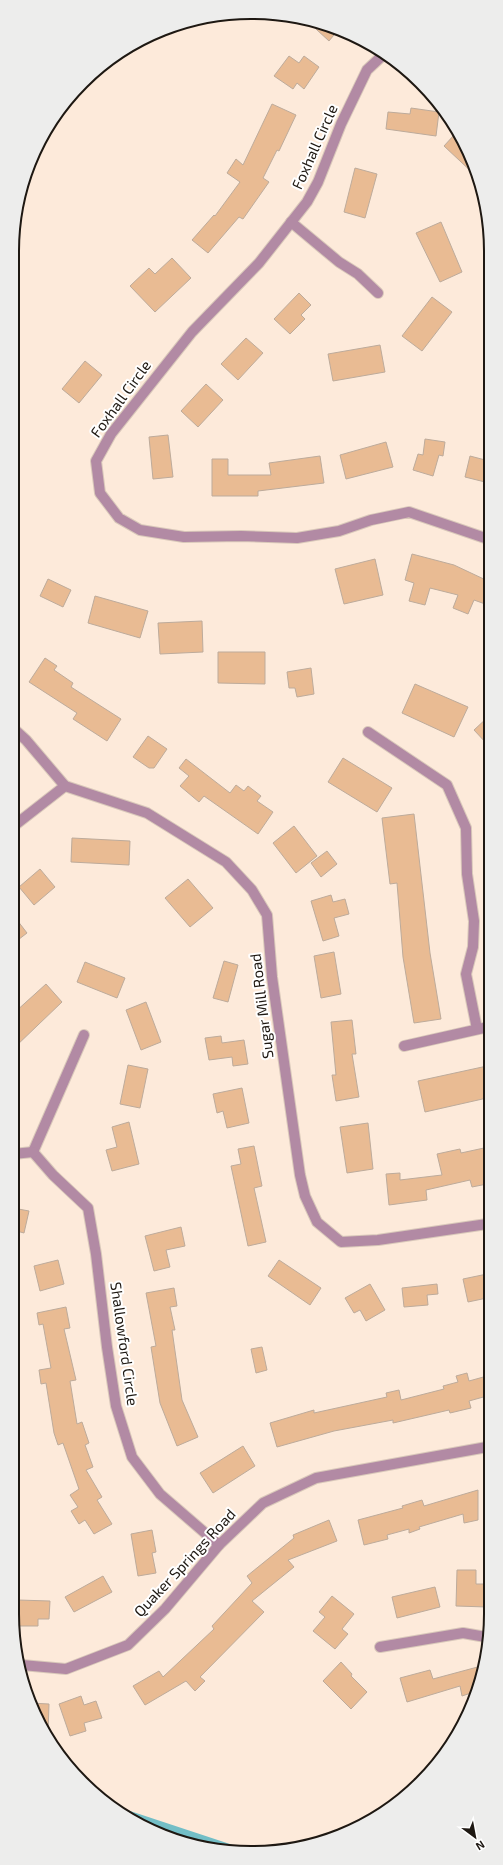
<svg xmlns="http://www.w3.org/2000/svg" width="503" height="1865" viewBox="0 0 503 1865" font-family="'Exo 2',sans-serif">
  <rect width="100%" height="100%" fill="#fdeada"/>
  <!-- water -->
  <path fill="#73bec6" d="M118,1807L248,1850L247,1851L236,1852L146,1828Z"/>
  <!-- building -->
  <g fill="#e9bb93" stroke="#bdab9b">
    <path d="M304,18L332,28L338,30L329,41Z"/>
    <path d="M289,56L299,63L304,56L319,67L304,89L297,83L293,89L274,76Z"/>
    <path d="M272,104L296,115L279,151L277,150L263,178L269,182L243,219L239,217L208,253L192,240L214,215L215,216L240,182L227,173L236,159L243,165Z"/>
    <path d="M411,108L439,112L436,136L386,129L388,112L410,114Z"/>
    <path d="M454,135H459L466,146L476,176L444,146Z"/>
    <path d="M355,168L377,174L365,218L344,212Z"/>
    <path d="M441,222L462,272L440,282L416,233Z"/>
    <path d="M172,258L191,278L155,312L130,286L149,268L155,274Z"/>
    <path d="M299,293L311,305L301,315L305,319L290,334L274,319Z"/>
    <path d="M432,297L452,312L422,351L402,336Z"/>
    <path d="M246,338L263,353L238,380L221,364Z"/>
    <path d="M380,345L385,372L333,381L328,354Z"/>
    <path d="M85,361L102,375L79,403L62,389Z"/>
    <path d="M206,384L223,400L198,427L181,411Z"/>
    <path d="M168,435L173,477L153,479L149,437Z"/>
    <path d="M425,439L445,442L443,456L439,455L433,476L413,470L418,454L423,455Z"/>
    <path d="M386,442L393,467L346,479L340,455Z"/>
    <path d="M320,456L324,483L258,491V496H212V459H228V475H271L269,463Z"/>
    <path d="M470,456L489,461V483L465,477Z"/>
    <path d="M412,554L454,565L488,581V605L474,600L468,614L453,608L458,595L430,588L425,605L409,601L414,583L405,580Z"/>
    <path d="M375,559L383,595L344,604L335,569Z"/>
    <path d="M48,579L71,590L63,607L40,596Z"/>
    <path d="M95,596L148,611L140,638L88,623Z"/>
    <path d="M202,621L203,652L160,654L158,623Z"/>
    <path d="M218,652H265V684L218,683Z"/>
    <path d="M45,658L57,666L54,670L73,683L71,687L121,719L107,741L73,719L77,713L29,682Z"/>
    <path d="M311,668L314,694L297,697L295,688H289L287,672Z"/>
    <path d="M415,684L468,707L454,737L402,713Z"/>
    <path d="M488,717V745L474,730Z"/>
    <path d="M148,736L167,749L154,768H149L133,757Z"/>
    <path d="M343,758L392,788L377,812L328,782Z"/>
    <path d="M186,759L230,793L236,785L244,791L248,786L261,796L257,801L273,812L258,834L204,796L199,802L180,786L189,776L179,768Z"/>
    <path d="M414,814L430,953L441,1019L414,1023L403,957L397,883L390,884L382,818Z"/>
    <path d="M294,826L317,856L296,873L273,843Z"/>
    <path d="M72,838L130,841L129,865L71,862Z"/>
    <path d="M327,851L337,864L321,877L311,863Z"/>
    <path d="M40,869L55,887L34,905L19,887Z"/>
    <path d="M188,879L213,908L190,927L165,898Z"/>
    <path d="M331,895L333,902L345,899L349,914L334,918L339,936L323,941L311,901Z"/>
    <path d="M14,916L27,933L14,943Z"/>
    <path d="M334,952L341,994L321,998L314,956Z"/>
    <path d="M224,961L238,965L228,1002L213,998Z"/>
    <path d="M85,962L125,978L117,998L77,982Z"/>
    <path d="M46,984L62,1002L14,1048V1013Z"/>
    <path d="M146,1002L161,1042L141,1050L126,1010Z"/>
    <path d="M352,1020L356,1054H352L359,1097L336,1101L332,1075H336L331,1022Z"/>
    <path d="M221,1036L222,1043L244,1040L248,1064L233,1066L232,1057L209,1060L205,1038Z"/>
    <path d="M128,1065L148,1069L140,1108L120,1104Z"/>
    <path d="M487,1066V1098L425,1112L418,1081Z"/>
    <path d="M242,1088L249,1123L227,1128L223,1111L217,1113L213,1094Z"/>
    <path d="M129,1122L139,1164L112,1171L106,1150L117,1147L112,1127Z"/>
    <path d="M368,1123L373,1169L347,1173L340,1127Z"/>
    <path d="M254,1146L262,1186L254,1188L266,1242L248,1246L231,1166L241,1164L238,1149Z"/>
    <path d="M484,1148L487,1164V1184L472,1187L470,1180L426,1190L427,1200L389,1205L386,1174L400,1173V1180L442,1175L437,1154L460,1149L461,1153Z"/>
    <path d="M13,1208L29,1211L24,1233L13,1230Z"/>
    <path d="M181,1227L185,1246L166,1250L170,1267L154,1271L145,1236Z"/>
    <path d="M58,1260L64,1284L40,1291L34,1266Z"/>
    <path d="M279,1260L321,1288L310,1305L268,1276Z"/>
    <path d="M487,1274V1298L468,1302L463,1279Z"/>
    <path d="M370,1284L385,1310L366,1321L360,1310L354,1313L345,1298Z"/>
    <path d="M437,1284L438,1294L427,1295L428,1305L404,1307L402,1288Z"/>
    <path d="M174,1288L177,1306L170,1307L175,1330H172L182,1400L198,1437L177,1446L160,1403L151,1347L156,1346L146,1293Z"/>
    <path d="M66,1307L70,1328L64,1329L76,1380L70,1381L77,1424L82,1422L89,1443L85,1445L93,1467L86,1470L102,1497L97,1500L112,1524L94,1534L85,1520L79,1524L71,1511L78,1507L70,1495L79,1489L63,1443L58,1445L54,1433L46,1383L41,1384L39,1370L51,1368L43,1324L39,1325L37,1313Z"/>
    <path d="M262,1347L267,1370L256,1373L251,1349Z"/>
    <path d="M467,1373L469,1381L487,1376V1396L469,1401L471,1408L450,1413L449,1410L393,1423V1420L334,1431L277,1447L270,1423L314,1410V1413L387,1397L386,1393L399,1390L401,1400L444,1389L443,1386L458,1382L456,1376Z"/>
    <path d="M243,1446L255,1466L213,1493L200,1473Z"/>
    <path d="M478,1490V1520L464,1523L463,1514L419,1527L420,1529L409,1533V1529L387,1535L388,1539L364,1545L358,1520L403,1508L402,1506L422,1500L424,1506Z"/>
    <path d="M329,1520L337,1541L288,1560L294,1567L252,1601L264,1612L200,1677L205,1681L195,1691L186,1681L145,1705L133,1686L159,1671L163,1677L214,1629L212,1626L252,1583L247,1576L294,1538L293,1535Z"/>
    <path d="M152,1530L156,1552L152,1553L156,1573L138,1576L131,1534Z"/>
    <path d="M457,1570H476V1584H487V1607L456,1606Z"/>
    <path d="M103,1576L112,1592L74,1612L65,1597Z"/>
    <path d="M435,1587L440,1607L397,1618L392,1597Z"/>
    <path d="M332,1596L354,1614L342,1629L348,1634L335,1649L313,1631L325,1617L319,1612Z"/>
    <path d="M18,1600L50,1601L49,1619H38V1626H17Z"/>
    <path d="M341,1662L352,1674L351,1676L367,1692L351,1709L323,1681Z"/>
    <path d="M485,1665L474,1692L462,1696L460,1686L407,1702L400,1678L430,1670L433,1679Z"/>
    <path d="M81,1696L84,1705L96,1701L102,1718L84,1723L86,1731L70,1736L59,1704Z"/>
    <path d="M30,1703L49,1704L48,1734L30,1705Z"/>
  </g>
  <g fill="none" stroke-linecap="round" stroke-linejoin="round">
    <defs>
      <g id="street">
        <path d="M383,55L367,70L341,124L318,182L307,202L259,263L192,332L111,434L96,461L100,493L119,518L140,530L184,537L241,536L297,538L339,531L371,520L409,512L488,539"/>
        <path d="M291,222L339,262L358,274L378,293"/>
        <path d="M15,730L26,740L65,786"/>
        <path d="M368,732L447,785L466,828L467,874L474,921L473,947L466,974L477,1029"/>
        <path d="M15,825L65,786L147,813L226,862L252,890L267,915L272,977L300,1175L305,1196L317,1222L341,1242L378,1240L487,1224"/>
        <path d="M404,1046L488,1027"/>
        <path d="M33,1152L53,1175L88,1208L96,1254L107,1347L116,1406L132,1457L160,1494L219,1545"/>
        <path d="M33,1152L84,1035"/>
        <path d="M13,1154L33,1152"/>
        <path d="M380,1647L463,1633L486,1637"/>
        <path d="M22,1665L66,1669L128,1645L165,1609L219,1545L263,1503L316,1478L487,1447"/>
      </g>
    </defs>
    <!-- street casing -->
    <use href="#street" stroke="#d9c8ba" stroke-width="12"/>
    <!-- street -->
    <use href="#street" stroke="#b28aa4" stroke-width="10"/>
  </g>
  <g text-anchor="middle" stroke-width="4" stroke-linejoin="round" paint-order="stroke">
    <!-- street labels -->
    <g font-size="15" fill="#1e1812" stroke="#fff">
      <text transform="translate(315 147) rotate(-66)" y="5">Foxhall Circle</text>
      <text transform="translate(121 399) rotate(-54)" y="5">Foxhall Circle</text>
      <text transform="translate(262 1006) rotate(-97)" y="5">Sugar Mill Road</text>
      <text transform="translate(124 1344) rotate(82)" y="5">Shallowford Circle</text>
      <text transform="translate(185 1563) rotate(-47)" y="5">Quaker Springs Road</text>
    </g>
  </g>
  <!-- crop -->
  <path d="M0 0H503V1865H0ZM251 19H252A232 232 0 0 1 484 251V1614A232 232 0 0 1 252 1846H251A232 232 0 0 1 19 1614V251A232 232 0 0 1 251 19Z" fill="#ededec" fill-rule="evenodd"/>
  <path fill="none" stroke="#1e1812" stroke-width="2" d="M251 19H252A232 232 0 0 1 484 251V1614A232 232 0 0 1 252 1846H251A232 232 0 0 1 19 1614V251A232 232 0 0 1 251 19Z"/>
  <!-- north arrow -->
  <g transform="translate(475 1837) rotate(148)" stroke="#ffffff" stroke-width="3" paint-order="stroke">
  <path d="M0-3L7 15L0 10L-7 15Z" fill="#1e1812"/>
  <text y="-6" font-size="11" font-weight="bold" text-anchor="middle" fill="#1e1812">N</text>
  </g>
</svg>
